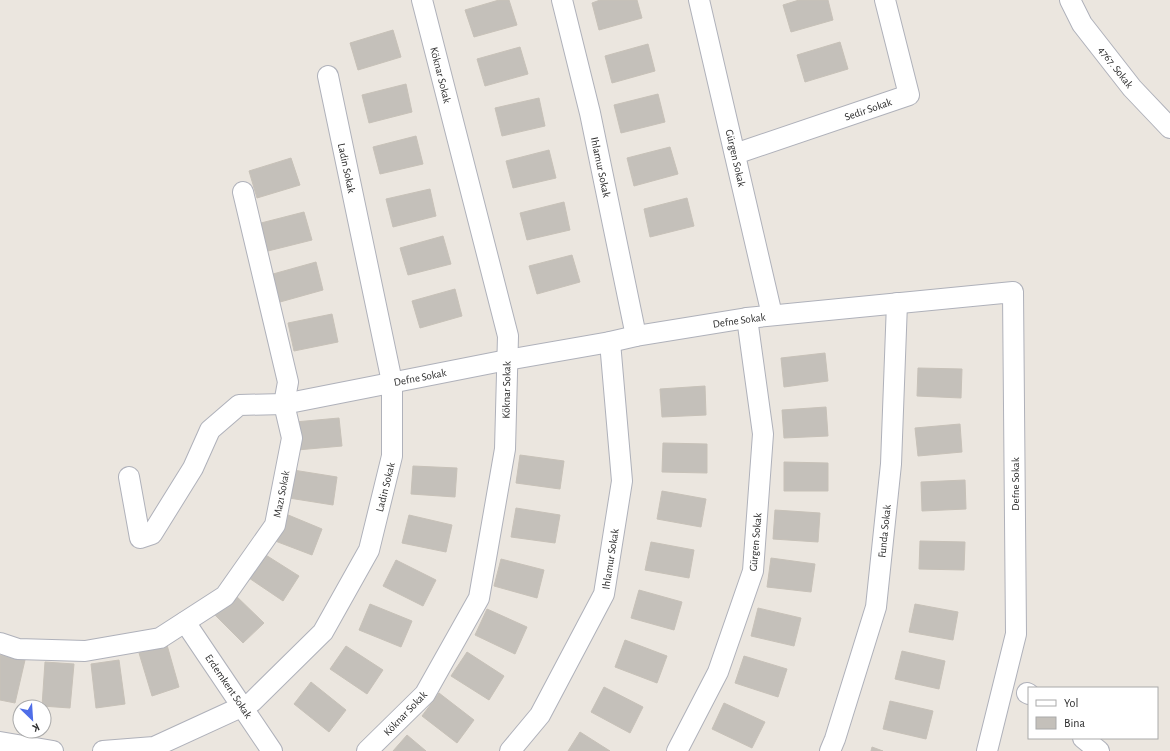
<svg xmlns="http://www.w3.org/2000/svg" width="1170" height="751" viewBox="0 0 1170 751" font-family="'Alegreya Sans',sans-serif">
  <rect width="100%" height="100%" fill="#ebe6df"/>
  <!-- building -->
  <g fill="#c4c0ba" stroke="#c7c1b8">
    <path d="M499,0H509L517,25L474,37L465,10Z"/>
    <path d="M600,0H637L642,18L599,30L592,3Z"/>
    <path d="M799,0H828L833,20L791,32L783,5Z"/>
    <path d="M393,30L401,57L358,70L350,43Z"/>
    <path d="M840,42L848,69L805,82L797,55Z"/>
    <path d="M648,44L655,71L612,83L605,56Z"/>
    <path d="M520,47L528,74L485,86L477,59Z"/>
    <path d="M406,84L412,112L369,123L362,95Z"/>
    <path d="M658,94L665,122L621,133L614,105Z"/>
    <path d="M539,98L545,126L502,136L495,108Z"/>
    <path d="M416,136L423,164L380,174L373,147Z"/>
    <path d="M670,147L678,174L634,186L627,158Z"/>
    <path d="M549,150L556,178L513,188L506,161Z"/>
    <path d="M291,158L300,185L257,198L249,171Z"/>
    <path d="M430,189L436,216L393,227L386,199Z"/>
    <path d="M687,198L694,226L650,237L644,209Z"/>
    <path d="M564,202L570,230L527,240L520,213Z"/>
    <path d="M304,212L312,240L268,251L261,223Z"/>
    <path d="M443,236L451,264L408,275L400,248Z"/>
    <path d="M572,255L580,282L537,294L529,266Z"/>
    <path d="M316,262L323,290L280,302L273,274Z"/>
    <path d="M455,289L462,316L420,328L412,301Z"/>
    <path d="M332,314L338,342L294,351L288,323Z"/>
    <path d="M825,353L828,381L784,387L781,358Z"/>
    <path d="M918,368L962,369L961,398L917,396Z"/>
    <path d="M705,386L706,415L662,417L660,389Z"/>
    <path d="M826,407L828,436L784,438L782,410Z"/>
    <path d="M339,418L342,446L297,450L295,422Z"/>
    <path d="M960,424L962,452L918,456L915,428Z"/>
    <path d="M663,443L707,444V473L662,472Z"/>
    <path d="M520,455L564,461L560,489L516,483Z"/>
    <path d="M784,462L828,463V491H784Z"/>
    <path d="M413,466L457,468L455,497L411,494Z"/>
    <path d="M293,470L337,477L333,505L289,498Z"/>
    <path d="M965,480L966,509L922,511L921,482Z"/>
    <path d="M662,491L706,499L701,527L657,519Z"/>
    <path d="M516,508L560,515L555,543L511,537Z"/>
    <path d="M775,510L820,513L818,542L773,539Z"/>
    <path d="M281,512L322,529L312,555L270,539Z"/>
    <path d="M409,515L452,525L446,552L402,543Z"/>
    <path d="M920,541L965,542L964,570L919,569Z"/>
    <path d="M651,542L694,550L689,578L645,570Z"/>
    <path d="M261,552L299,576L283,601L246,576Z"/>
    <path d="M771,558L815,564L811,592L767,587Z"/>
    <path d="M501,559L544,570L537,598L494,586Z"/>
    <path d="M396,560L436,580L423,606L383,586Z"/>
    <path d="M639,590L682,602L674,630L631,618Z"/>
    <path d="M232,592L264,623L243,643L212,612Z"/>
    <path d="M370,604L412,621L401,647L359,630Z"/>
    <path d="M915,604L958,612L953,640L909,632Z"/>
    <path d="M758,608L801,618L794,646L751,636Z"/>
    <path d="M487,609L527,627L515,654L475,635Z"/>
    <path d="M625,640L667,656L657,683L615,667Z"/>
    <path d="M167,645L179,687L152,696L139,653Z"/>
    <path d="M346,646L383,670L367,694L330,669Z"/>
    <path d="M902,651L945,661L939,689L895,679Z"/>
    <path d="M467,652L504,676L489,700L451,676Z"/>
    <path d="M0,655L25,660L15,703L0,700Z"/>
    <path d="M744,656L787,669L778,697L735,683Z"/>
    <path d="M119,660L125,704L96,708L91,664Z"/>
    <path d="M45,662L74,664L70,708L42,706Z"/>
    <path d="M311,682L346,710L329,732L294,704Z"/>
    <path d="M604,687L643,707L630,733L591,712Z"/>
    <path d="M439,693L474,720L457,743L422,716Z"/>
    <path d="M890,701L933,711L926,739L883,729Z"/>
    <path d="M724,703L765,722L752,748L712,729Z"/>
    <path d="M580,732L610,751H568Z"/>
    <path d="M407,735L426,751H393Z"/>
    <path d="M872,747L883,751H871Z"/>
  </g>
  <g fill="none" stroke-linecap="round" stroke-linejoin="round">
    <defs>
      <g id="street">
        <path d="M562,0L590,113L636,336"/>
        <path d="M699,0L772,315"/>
        <path d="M1070,0L1082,24L1132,88L1170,128"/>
        <path d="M735,154L909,95L885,0"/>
        <path d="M129,477L140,538L152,534L193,468L210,430L239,405L284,404L507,360L610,342L636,336L747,318L1013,292L1016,634L987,751"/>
        <path d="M185,622L272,751"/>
        <path d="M0,643L18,649L85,651L160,638L225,596L275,525L292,438L284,404L288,382L243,192"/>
        <path d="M1027,693L1029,694"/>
        <path d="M1083,738L1099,751"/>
        <path d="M0,742L53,751"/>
        <path d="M103,751L154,747L252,702L323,632L369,550L392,456V382L328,76"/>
        <path d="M367,751L425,694L479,598L505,449L508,336L422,0"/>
        <path d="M510,751L540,715L604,594L622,481L610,342"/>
        <path d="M677,751L718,672L753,571L763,434L747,318"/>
        <path d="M830,751L835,739L876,607L891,464L897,303"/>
      </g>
    </defs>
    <!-- street casing -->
    <use href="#street" stroke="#afb1ba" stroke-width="22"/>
    <!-- street -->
    <use href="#street" stroke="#fff" stroke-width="20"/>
  </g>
  <g text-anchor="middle" stroke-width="3" stroke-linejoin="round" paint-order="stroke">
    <!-- street labels -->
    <g font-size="11" fill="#2b2b2b" stroke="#fff">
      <text transform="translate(1116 67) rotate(52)" y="4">4767. Sokak</text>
      <text transform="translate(441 75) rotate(76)" y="4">Köknar Sokak</text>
      <text transform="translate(868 109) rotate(-19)" y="4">Sedir Sokak</text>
      <text transform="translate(736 158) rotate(77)" y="4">Gürgen Sokak</text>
      <text transform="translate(601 167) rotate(78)" y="4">Ihlamur Sokak</text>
      <text transform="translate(347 168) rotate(78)" y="4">Ladin Sokak</text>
      <text transform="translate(739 320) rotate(-8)" y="4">Defne Sokak</text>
      <text transform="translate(420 377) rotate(-11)" y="4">Defne Sokak</text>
      <text transform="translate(506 390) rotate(-89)" y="4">Köknar Sokak</text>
      <text transform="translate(1015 484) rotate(-90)" y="4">Defne Sokak</text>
      <text transform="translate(385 487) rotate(-76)" y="4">Ladin Sokak</text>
      <text transform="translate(281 494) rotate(-79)" y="4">Mazı Sokak</text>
      <text transform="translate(884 531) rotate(-84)" y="4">Funda Sokak</text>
      <text transform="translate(755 542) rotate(-85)" y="4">Gürgen Sokak</text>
      <text transform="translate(610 559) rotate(-81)" y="4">Ihlamur Sokak</text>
      <text transform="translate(229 686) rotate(56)" y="4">Erdemkent Sokak</text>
      <text transform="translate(405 713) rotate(-46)" y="4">Köknar Sokak</text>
    </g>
  </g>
  <!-- legend -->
  <rect x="1028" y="687" width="130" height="52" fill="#ffffff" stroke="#aaaaaa"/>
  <rect x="1036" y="700" width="20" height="6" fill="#ffffff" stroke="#aaaaaa"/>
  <text x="1064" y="707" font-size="12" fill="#2b2b2b">Yol</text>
  <rect x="1036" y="717" width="20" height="12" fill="#c4c0ba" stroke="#aaaaaa"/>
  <text x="1064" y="727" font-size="12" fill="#2b2b2b">Bina</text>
  <!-- north arrow -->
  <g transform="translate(32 719) rotate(155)"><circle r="19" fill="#ffffff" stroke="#aaaaaa"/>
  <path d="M0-3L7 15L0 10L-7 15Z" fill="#4f6ee8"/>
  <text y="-6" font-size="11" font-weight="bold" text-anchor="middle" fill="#2b2b2b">K</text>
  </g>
</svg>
